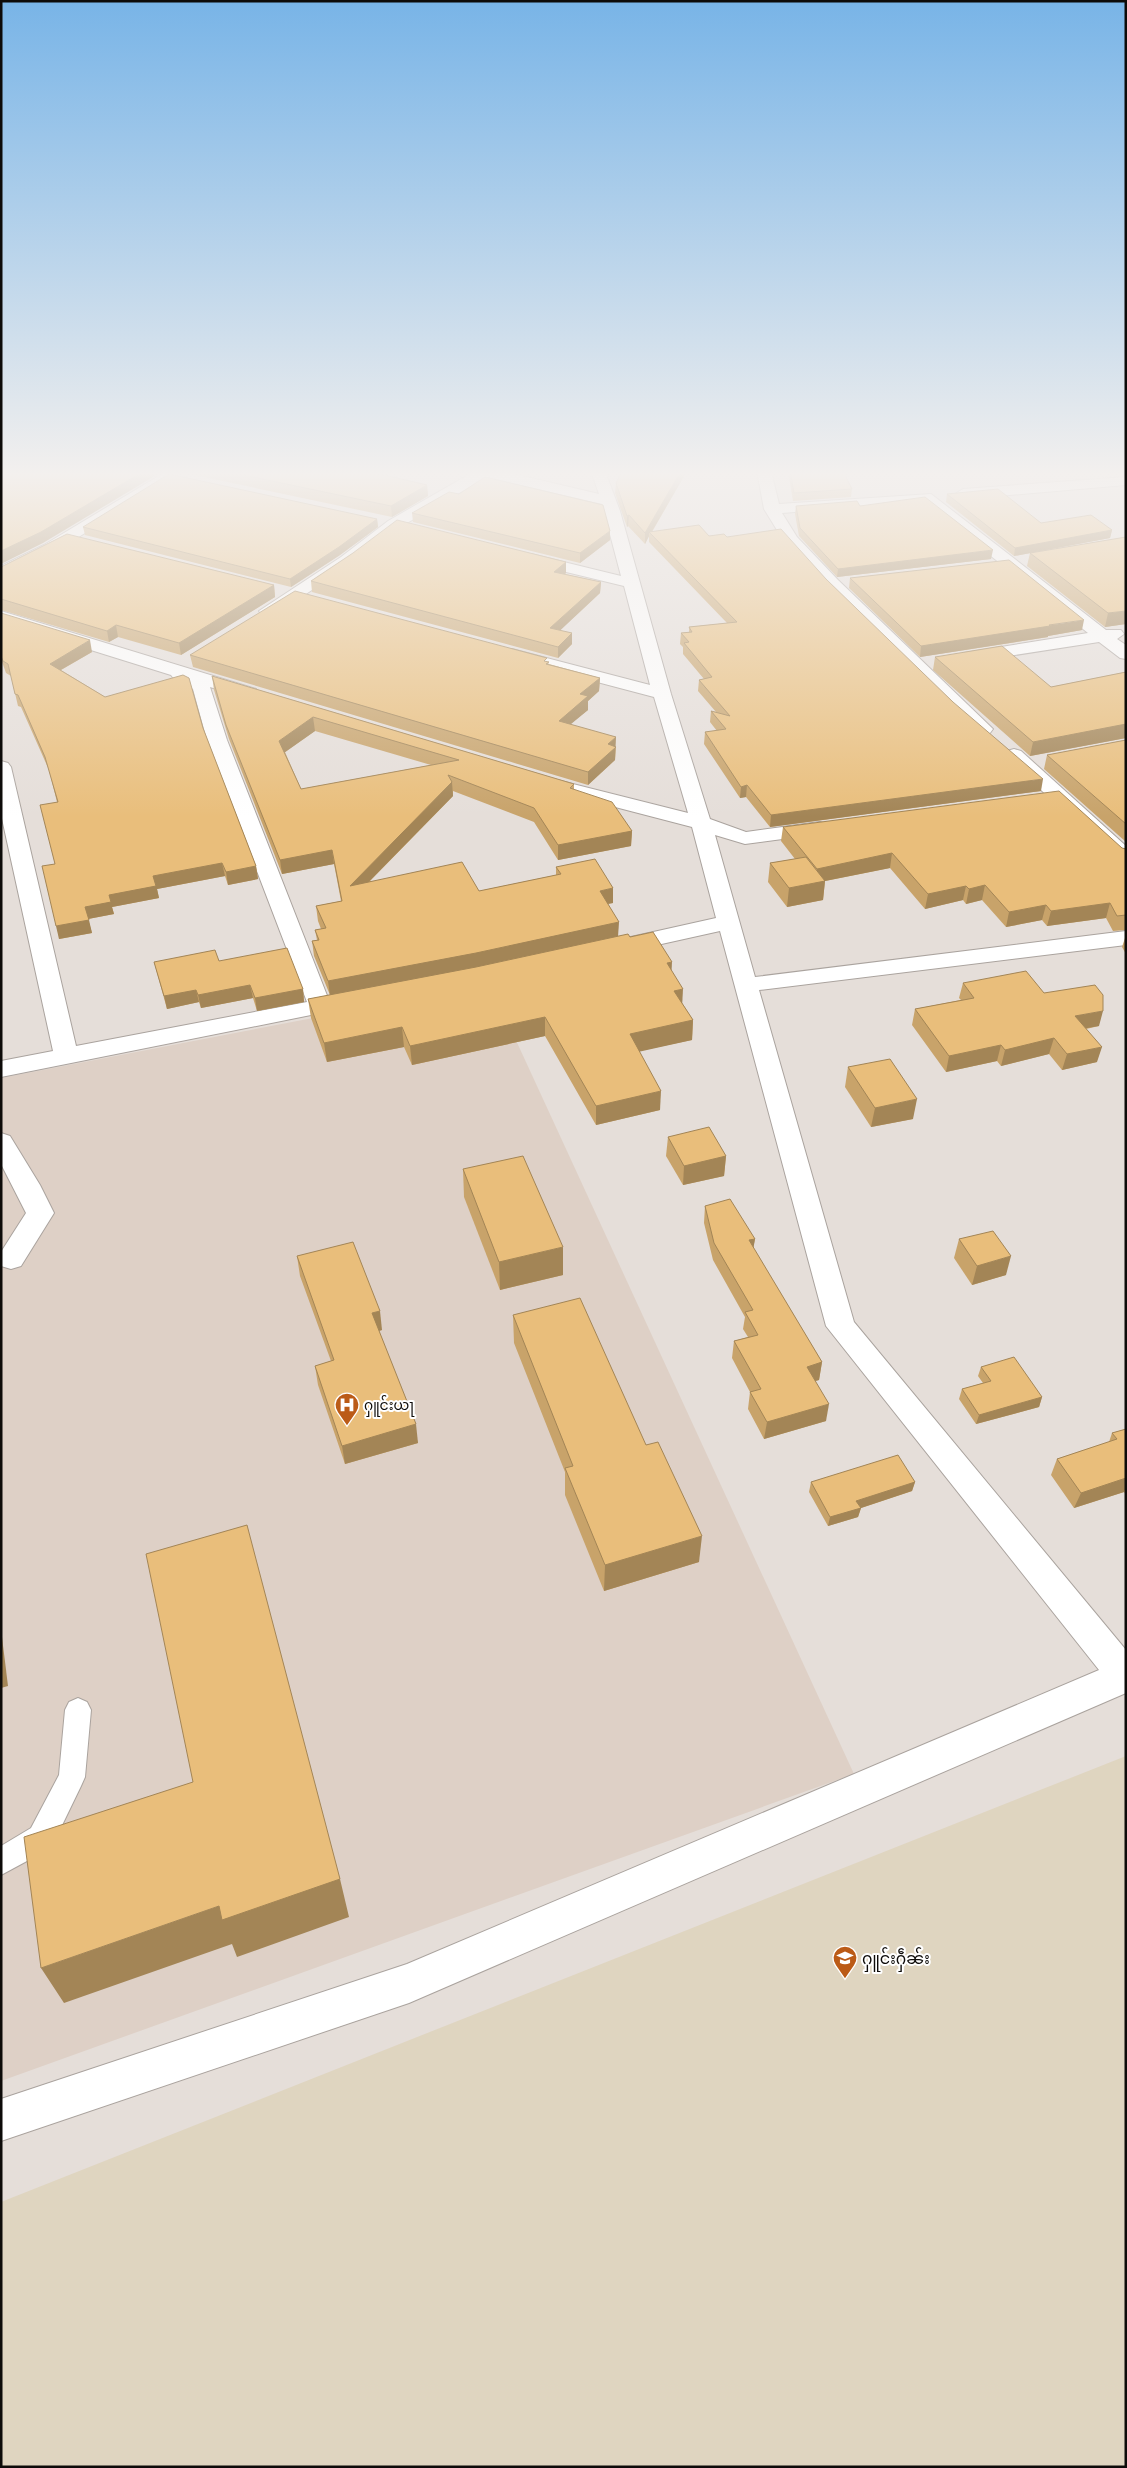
<svg xmlns="http://www.w3.org/2000/svg" width="1127" height="2468" viewBox="0 0 1127 2468" font-family="Commissioner,'Noto Sans Myanmar',sans-serif">
  <rect width="100%" height="100%" fill="#e5ded9"/>
  <!-- built -->
  <path fill="#ded0c6" d="M490,984L854,1774L1,2081V1078Z"/>
  <!-- education -->
  <path fill="#dfd5c0" d="M1126,1756V2467H1V2202Z"/>
  <g fill="none" stroke-linecap="round" stroke-linejoin="round">
    <defs>
      <path id="service" d="M78,1698L87,1702L91,1710L85,1777L81,1786L51,1848L1,1875V1846L31,1828L59,1775L65,1710L69,1702Z"/>
      <g id="minor">
        <path d="M475,471H502L599,494L591,471H605L620,511L671,694L710,819L746,832L820,822L827,824L830,828L827,832L820,834L745,844L715,835L755,977L1126,931V945L759,990L854,1322L1126,1650V1693L409,2003L1,2141V2099L407,1964L1099,1670L826,1326L720,931L621,953L613,951L610,946L613,941L716,918L692,827L546,789L543,785L546,781L553,779L688,813L654,697L506,658L503,654L506,650L512,649L650,685L624,586L525,562L523,559L531,554L621,576L602,504L487,477L400,527L353,563L274,615H262L259,611L341,557L388,521Z"/>
        <path d="M757,471H771L779,504L931,494L1106,630H1121L1124,634L1117,639L1126,645V659L1120,658L1099,642L970,662L964,661L961,657L964,653L970,652L1088,633L923,502L782,513L797,537L838,580L993,729L990,733H976L826,588L785,543L764,509Z"/>
        <path d="M1126,477V485L963,499L955,494L963,489Z"/>
        <path d="M1,611L256,689L258,693L256,697L249,699L210,687L227,740L328,998L338,996L346,998L350,1003L346,1008L1,1077V1061L53,1051L1,814V761L8,763L11,767L76,1046L307,1002L207,740L193,689L174,679L171,675L1,622Z"/>
        <path d="M1014,749L1021,751L1126,846V863L1119,861L1007,759L1004,755L1007,751Z"/>
        <path d="M1,1133L10,1136L40,1185L54,1213L21,1266L11,1269L1,1266V1252L26,1213L1,1164Z"/>
      </g>
      <path id="trunk" d="M167,471H185L56,551L1,578V566L44,545Z"/>
    </defs>
    <!-- service casing -->
    <use href="#service" stroke="#aaa39e" stroke-width="2"/>
    <!-- minor casing -->
    <use href="#minor" stroke="#aaa39e" stroke-width="2"/>
    <!-- trunk casing -->
    <use href="#trunk" stroke="#aaa39e" stroke-width="2"/>
    <!-- service -->
    <use href="#service" fill="#fff" fill-rule="evenodd"/>
    <!-- minor -->
    <use href="#minor" fill="#fff" fill-rule="evenodd"/>
    <!-- trunk -->
    <use href="#trunk" fill="#fff" fill-rule="evenodd"/>
  </g>
  <!-- wall -->
  <g fill="#c8a36a" fill-rule="evenodd">
    <path d="M185,471H367L427,485L428,496L392,517L185,473Z"/>
    <path d="M622,471H687L652,532L727,537L826,579L1041,791L770,827L746,797L740,798L704,744L705,732L717,731L710,722L711,711L716,712L698,691L699,680L704,679L683,654V647L680,644L681,633L689,632V627L727,623L649,542V536L645,544L628,526L627,527L615,493L616,483Z"/>
    <path d="M788,471H843L852,489L851,497L793,501Z"/>
    <path d="M947,494L1041,523L1112,530L1110,538L1014,556L946,502Z"/>
    <path d="M796,506L991,559L837,577L799,536L795,514Z"/>
    <path d="M412,513L610,540L580,563L413,522Z"/>
    <path d="M377,519L378,527L340,555L291,587L85,535L83,527Z"/>
    <path d="M353,553L566,562V573L565,574L601,582L600,593L560,630L572,644L558,658L312,592L311,581Z"/>
    <path d="M1030,553L1126,624L1105,627L1027,566Z"/>
    <path d="M1,567L274,585L275,597L181,655L118,637L109,642L1,610Z"/>
    <path d="M850,578L1082,630L1048,636V637L920,657L849,588Z"/>
    <path d="M1,613L92,652L61,670L105,697L203,728L256,866L258,879L228,885L225,876L157,889L159,898L112,907L114,914L88,919L92,933L59,939L55,864L57,802L49,770L21,707L18,706L11,676L6,673L1,659Z"/>
    <path d="M190,655L547,662L549,664L600,678L599,691L588,701V710L570,724L616,747L615,760L588,785L193,667Z"/>
    <path d="M935,657L1051,687L1126,672V738L1030,756L933,670Z"/>
    <path d="M212,676L574,784V789L632,831L631,846L558,860L534,822L453,791V796L370,881L479,891L556,875V867L613,903L608,904L618,936L630,937L671,971L682,1003L693,1020L692,1040L639,1051L660,1110L596,1125L545,1036L412,1065L404,1047L327,1062L311,1018L308,999L330,995L314,956L312,941L317,940L315,930L321,929L318,921L316,906L341,901L334,864L282,874L229,739L214,690ZM315,731L431,765L301,789L285,752Z"/>
    <path d="M1126,740V842L1044,769L1047,755Z"/>
    <path d="M783,827L1126,849V930L1113,931L1106,918L1047,926L1042,920L1006,927L982,900L966,904L963,900L925,909L890,868L825,881L823,900L787,907L768,882L770,863L795,859L781,841Z"/>
    <path d="M1126,935V954L1122,947Z"/>
    <path d="M219,961L303,989L304,1002L257,1011L253,998L201,1008L199,1002L167,1009L154,962Z"/>
    <path d="M963,983L1044,993L1099,1026L1086,1029L1097,1062L1062,1070L1049,1054L1001,1066L997,1061L946,1072L912,1025L915,1009L961,1000L959,998Z"/>
    <path d="M848,1067L913,1119L871,1127L845,1087Z"/>
    <path d="M668,1137L726,1156L724,1176L683,1185L666,1156Z"/>
    <path d="M463,1169L563,1275L500,1290L464,1197Z"/>
    <path d="M705,1206L755,1239L753,1248L822,1362L819,1380L815,1381L826,1421L764,1439L748,1409L750,1392L732,1358L734,1341L748,1337L743,1329L745,1317L713,1260L704,1223Z"/>
    <path d="M959,1239L1006,1275L972,1285L954,1258Z"/>
    <path d="M297,1256L382,1330L379,1331L418,1443L345,1464L318,1385L315,1366L331,1361L300,1276Z"/>
    <path d="M513,1315L646,1445L699,1562L604,1591L565,1495V1472L514,1343Z"/>
    <path d="M981,1367L1042,1397L1039,1407L976,1424L959,1399L962,1389L983,1383L978,1376Z"/>
    <path d="M1126,1429V1495L1124,1492L1074,1508L1051,1475L1057,1459L1109,1442L1112,1433Z"/>
    <path d="M811,1482H915L912,1491L861,1508L858,1517L828,1526L809,1492Z"/>
  </g>
  <!-- shaded-wall -->
  <g fill="#a38556">
    <path d="M144,471H163L43,543L1,564V551Z"/>
    <path d="M681,471H687L651,533L649,532V536L645,544V533Z"/>
    <path d="M427,485L428,496L392,517L391,506Z"/>
    <path d="M629,515L628,526L627,527V516Z"/>
    <path d="M377,519L378,527L340,555L291,587L290,579Z"/>
    <path d="M1112,530L1110,538L1014,556L1015,548Z"/>
    <path d="M610,531V540L580,563V553Z"/>
    <path d="M993,550L991,559L837,577L838,569Z"/>
    <path d="M566,562V573L554,583V572Z"/>
    <path d="M601,582L600,593L550,640V628Z"/>
    <path d="M274,585L275,597L181,655L179,643Z"/>
    <path d="M1126,611V624L1105,627L1108,613Z"/>
    <path d="M1084,620L1082,630L1048,636V637L920,657L921,646Z"/>
    <path d="M116,625L118,637L109,642L107,631Z"/>
    <path d="M572,633V644L558,658V647Z"/>
    <path d="M90,640L92,652L52,675L50,664Z"/>
    <path d="M600,678L599,691L588,701V710L559,734V721L580,694Z"/>
    <path d="M313,717L315,731L281,755L279,741Z"/>
    <path d="M1126,724V738L1030,756L1033,742Z"/>
    <path d="M616,737L615,760L588,785V772L608,744Z"/>
    <path d="M1043,779L1041,791L770,827L771,815Z"/>
    <path d="M452,782L453,796L351,900L350,886Z"/>
    <path d="M747,785L746,797L740,798L741,787Z"/>
    <path d="M632,831L631,846L558,860V845Z"/>
    <path d="M332,850L334,864L282,874L280,860Z"/>
    <path d="M892,853L890,868L825,881L823,900L787,907L789,888L815,883L817,869Z"/>
    <path d="M222,863L225,876L157,889L159,898L112,907L114,914L88,919L85,907L109,895L153,876Z"/>
    <path d="M256,866L258,879L228,885L226,872Z"/>
    <path d="M985,885L982,900L966,904L969,889Z"/>
    <path d="M966,886L963,900L925,909L928,894Z"/>
    <path d="M613,888V903L600,905V891Z"/>
    <path d="M1110,903L1106,918L1047,926L1051,911Z"/>
    <path d="M1046,905L1042,920L1006,927L1009,912Z"/>
    <path d="M89,920L92,933L59,939L56,926Z"/>
    <path d="M619,922L618,937L477,968L330,996L328,981Z"/>
    <path d="M672,962L671,981L667,963Z"/>
    <path d="M250,985L253,998L201,1008L198,995Z"/>
    <path d="M303,989L304,1002L257,1011L255,998Z"/>
    <path d="M683,989L682,1008L674,991Z"/>
    <path d="M196,990L199,1002L167,1009L164,996Z"/>
    <path d="M1103,1011L1099,1026L1070,1031L1075,1016Z"/>
    <path d="M545,1017V1036L412,1065L410,1046Z"/>
    <path d="M693,1020L692,1040L629,1054L630,1034Z"/>
    <path d="M402,1027L404,1047L327,1062L324,1043Z"/>
    <path d="M1054,1038L1049,1054L1001,1066L1005,1050Z"/>
    <path d="M1001,1045L997,1061L946,1072L949,1056Z"/>
    <path d="M1102,1047L1097,1062L1062,1070L1067,1054Z"/>
    <path d="M661,1091L660,1110L596,1125V1106Z"/>
    <path d="M917,1099L913,1119L871,1127L875,1108Z"/>
    <path d="M726,1156L724,1176L683,1185L684,1166Z"/>
    <path d="M755,1239L752,1256L749,1240Z"/>
    <path d="M563,1247V1275L500,1290L499,1262Z"/>
    <path d="M1011,1256L1006,1275L972,1285L977,1266Z"/>
    <path d="M380,1311L382,1330L375,1332L372,1313Z"/>
    <path d="M822,1362L819,1380L804,1384L807,1367Z"/>
    <path d="M1042,1397L1039,1407L976,1424L979,1415Z"/>
    <path d="M829,1404L826,1421L764,1439L767,1422Z"/>
    <path d="M416,1424L418,1443L345,1464L342,1446Z"/>
    <path d="M1126,1478V1487L1124,1492L1074,1508L1081,1493Z"/>
    <path d="M915,1482L912,1491L861,1508L858,1517L828,1526L830,1517L856,1501Z"/>
    <path d="M702,1536L699,1562L604,1591L605,1565Z"/>
    <path d="M1,1629L8,1686L1,1688Z"/>
    <path d="M340,1879L349,1917L237,1957L232,1944L64,2003L41,1968L219,1906Z"/>
  </g>
  <!-- building -->
  <g fill="#e9be7b" stroke="#a38556" fill-rule="evenodd">
    <path d="M1,471H144L41,532L1,551Z"/>
    <path d="M224,471H367L427,485L391,506Z"/>
    <path d="M622,471H681L645,533L629,515L627,516L616,483Z"/>
    <path d="M790,471H843L852,489L794,493Z"/>
    <path d="M169,474L377,519L339,547L290,579L83,527Z"/>
    <path d="M485,477L603,505L610,531L580,553L412,513L449,492L459,494Z"/>
    <path d="M998,489L1041,523L1091,515L1112,530L1015,548L947,494Z"/>
    <path d="M925,497L993,550L838,569L800,528L796,506L857,501L860,506Z"/>
    <path d="M397,520L566,562L554,572L601,582L550,628L572,633L558,647L311,581L353,553Z"/>
    <path d="M699,525L709,536L724,534L727,537L781,529L826,579L953,702L1043,779L771,815L747,785L741,787L705,732L726,729L711,711L730,716L699,680L712,677L684,643L689,642L681,633L692,632L689,627L737,622L649,532Z"/>
    <path d="M67,534L274,585L179,643L116,625L107,631L1,599V567Z"/>
    <path d="M1126,537V611L1108,613L1030,553Z"/>
    <path d="M1009,560L1084,620L1049,625L1050,626L921,646L850,578Z"/>
    <path d="M295,591L547,658L544,661L549,662L546,664L600,678L580,694L588,696L559,721L616,737L608,744L616,747L588,772L190,655Z"/>
    <path d="M1,613L90,640L50,664L105,697L183,675L189,678L203,728L256,866L226,872L222,863L153,876L156,886L109,895L111,902L85,907L89,920L56,926L42,866L55,864L40,805L58,802L45,757L18,695L15,694L8,664L3,661L1,656Z"/>
    <path d="M1002,646L1051,687L1126,672V724L1033,742L935,657Z"/>
    <path d="M212,676L574,784L570,788L612,802L632,831L558,845L534,808L448,775L452,782L350,886L462,862L479,891L561,874L556,867L595,859L613,888L600,891L619,922L476,953L328,981L312,941L319,940L315,930L326,928L316,906L342,901L332,850L280,860L226,725ZM313,717L459,760L301,789L279,741Z"/>
    <path d="M1126,740V824L1047,755Z"/>
    <path d="M1059,791L1122,848L1126,849V915L1117,916L1110,903L1051,911L1046,905L1009,912L985,885L969,889L966,886L928,894L892,853L817,869L783,827Z"/>
    <path d="M806,857L825,881L789,888L770,863Z"/>
    <path d="M653,932L672,962L667,963L683,989L674,991L693,1020L630,1034L661,1091L596,1106L545,1017L410,1046L402,1027L324,1043L308,999L476,967L628,934L630,937Z"/>
    <path d="M287,948L303,989L255,998L250,985L198,995L196,990L164,996L154,962L215,950L219,961Z"/>
    <path d="M1026,971L1044,993L1095,985L1103,995V1011L1075,1016L1102,1047L1067,1054L1054,1038L1005,1050L1001,1045L949,1056L915,1009L974,998L963,983Z"/>
    <path d="M890,1059L917,1099L875,1108L848,1067Z"/>
    <path d="M709,1127L726,1156L684,1166L668,1137Z"/>
    <path d="M523,1156L563,1247L499,1262L463,1169Z"/>
    <path d="M730,1199L755,1239L749,1240L822,1362L807,1367L829,1404L767,1422L750,1392L761,1389L734,1341L758,1335L745,1312L753,1310L714,1243L705,1206Z"/>
    <path d="M993,1231L1011,1256L977,1266L959,1239Z"/>
    <path d="M353,1242L380,1311L372,1313L416,1424L342,1446L315,1366L334,1360L297,1256Z"/>
    <path d="M580,1298L646,1445L658,1442L702,1536L605,1565L565,1468L573,1466L513,1315Z"/>
    <path d="M1014,1357L1042,1397L979,1415L962,1389L991,1381L981,1367Z"/>
    <path d="M1126,1429V1478L1081,1493L1057,1459L1117,1439L1112,1433Z"/>
    <path d="M898,1455L915,1482L856,1501L861,1508L830,1517L811,1482Z"/>
    <path d="M247,1525L340,1879L222,1920L219,1906L41,1968L24,1837L193,1782L146,1554Z"/>
  </g>
  <!-- sky -->
  <linearGradient id="sky" x2="0" y2="1"><stop stop-color="#78b4e7"/><stop offset="0.58" stop-color="#f3f0ee"/><stop offset="1" stop-color="#f3f0ee" stop-opacity="0"/></linearGradient>
  <rect width="1127" height="817" fill="url(#sky)"/>
  <!-- icons -->
  <defs>
    <symbol id="hospital-pin" viewBox="-11 -11 22 30"><path d="M0 17L-7.5 6A9.5 9.5 0 1 1 7.5 6Z" fill="#bb5b17" stroke="#fff"/><path d="M-5-5h3v3.5h4V-5h3V5h-3V1.5h-4V5h-3Z" fill="#fff"/></symbol>
    <symbol id="school-pin" viewBox="-11 -11 22 30"><path d="M0 17L-7.5 6A9.5 9.5 0 1 1 7.5 6Z" fill="#bb5b17" stroke="#fff"/><path d="M0-5L7-2L0 1L-7-2ZM-4 1L0 2.5L4 1V4Q0 6-4 4Z" fill="#fff"/></symbol>
  </defs>
  <g fill-rule="evenodd">
    <use href="#hospital-pin" x="333" y="1391" width="28" height="38"/>
    <use href="#school-pin" x="831" y="1944" width="28" height="38"/>
  </g>
  <g text-anchor="middle" stroke-width="4" stroke-linejoin="round" paint-order="stroke">
    <!-- poi labels -->
    <g font-size="14" fill="#0d0b09" stroke="#fff" text-anchor="start">
      <text x="364" y="1410">ႁူင်းယႃ</text>
    </g>
    <!-- near-poi labels -->
    <g font-size="16" fill="#0d0b09" stroke="#fff" text-anchor="start">
      <text x="862" y="1964">ႁူင်းႁဵၼ်း</text>
    </g>
  </g>
  <!-- border -->
  <rect width="1127" height="2468" fill="none" stroke="#0d0b09" stroke-width="5"/>
</svg>
